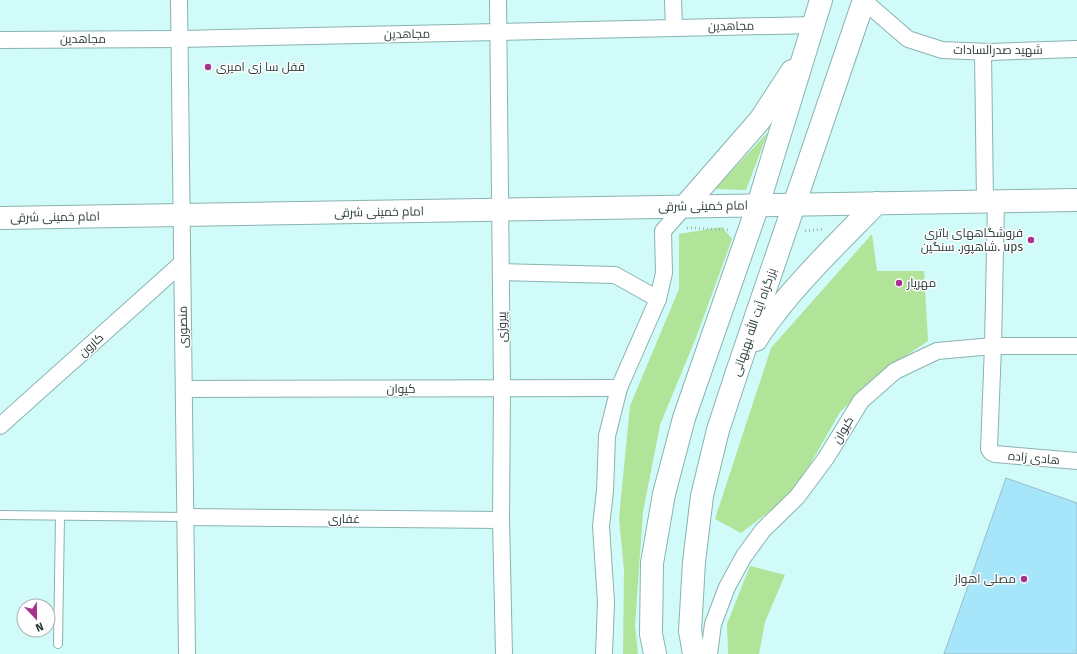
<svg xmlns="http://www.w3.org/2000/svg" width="1077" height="654" viewBox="0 0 1077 654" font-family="'Fira Sans',Cairo,sans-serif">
  <rect width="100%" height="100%" fill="#d0fbf9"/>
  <!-- green -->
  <g fill="#b1e498">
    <path d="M768,132L746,190L715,189Z"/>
    <path d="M722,227L732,239L697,335L660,425L643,512L635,625L638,654H623L624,570L619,518L630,406L679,289V234Z"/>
    <path d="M872,234L877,271H924L928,341L883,371L840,412L796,489L778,505L741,533L715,519L771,348Z"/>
    <path d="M750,566L785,575L765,622L759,654H728L727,624Z"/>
  </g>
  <!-- building -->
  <path fill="#a7e5fb" stroke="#97bdcb" d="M1006,478L1077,503V654H944Z"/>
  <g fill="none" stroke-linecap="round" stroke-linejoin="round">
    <defs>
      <g id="lane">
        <path d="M0,515L186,517"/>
        <path d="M58,644L60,516"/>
      </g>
      <g id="street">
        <path d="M179,0L187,654"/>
        <path d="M498,0L502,388L501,520L504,654"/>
        <path d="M673,0L674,28"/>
        <path d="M864,1L908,39L942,50L990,52L1077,49"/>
        <path d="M0,40L180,39L814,25"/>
        <path d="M983,52L985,202"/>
        <path d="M996,202L993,346L989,449L991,452L995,454L1077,461"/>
        <path d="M501,272L615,275L658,299"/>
        <path d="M184,389L619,388"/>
        <path d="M0,426L182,263"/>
        <path d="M186,517L501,520"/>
        <path d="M604,654L606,602L601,526L605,491L607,436L619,388L658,299L664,273L663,231L685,206"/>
        <path d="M709,654L713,624L727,587L744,556L763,530L797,497L826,458L861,401L895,371L937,351L993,346H1077"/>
      </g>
      <path id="secondary" d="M0,218L1077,200"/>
      <g id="highway">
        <path d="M685,206L760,120L792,71"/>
        <path d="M756,340C764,326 774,315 783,303C812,267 845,236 877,203"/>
        <path d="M655,654L651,634L652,563L664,494L684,418L758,205L821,0"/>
        <path d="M694,654L690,631L694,562L702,496L718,430L737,372L864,0"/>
      </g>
    </defs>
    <!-- lane casing -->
    <use href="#lane" stroke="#89b3b1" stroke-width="10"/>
    <!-- street casing -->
    <use href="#street" stroke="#89b3b1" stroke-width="18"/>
    <!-- secondary casing -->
    <use href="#secondary" stroke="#89b3b1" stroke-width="24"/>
    <!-- highway casing -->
    <use href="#highway" stroke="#89b3b1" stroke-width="24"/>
    <!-- path -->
    <g stroke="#95b7b5" stroke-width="2.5" stroke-dasharray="1 3" stroke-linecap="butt">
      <path d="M687,228H693L730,230"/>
      <path d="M805,231L824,229"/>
    </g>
    <!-- lane -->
    <use href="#lane" stroke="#fff" stroke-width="8"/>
    <!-- street -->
    <use href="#street" stroke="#fff" stroke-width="16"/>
    <!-- secondary -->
    <use href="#secondary" stroke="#fff" stroke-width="22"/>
    <!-- highway -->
    <use href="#highway" stroke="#fff" stroke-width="22"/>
  </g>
  <!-- markers -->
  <g fill="#a6338e" stroke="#fefefe" stroke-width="1.5">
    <circle cx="208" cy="67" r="4"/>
    <circle cx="1031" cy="240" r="4"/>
    <circle cx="899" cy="283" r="4"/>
    <circle cx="1024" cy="579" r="4"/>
  </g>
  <g text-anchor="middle" stroke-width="3" stroke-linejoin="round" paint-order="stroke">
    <!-- street labels -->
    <g font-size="12" fill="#293a39" stroke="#fefefe">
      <text transform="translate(731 26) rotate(-1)" y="4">مجاهدین</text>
      <text transform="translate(407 34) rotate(-1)" y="4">مجاهدین</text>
      <text x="83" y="43">مجاهدین</text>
      <text x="998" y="54">شهید صدرالسادات</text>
      <text transform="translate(703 206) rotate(-1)" y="4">امام خمینی شرقی</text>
      <text transform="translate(379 212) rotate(-1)" y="4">امام خمینی شرقی</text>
      <text transform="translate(55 217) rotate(-1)" y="4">امام خمینی شرقی</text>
      <text transform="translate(754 322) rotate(-71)" y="4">بزرگراه آیت الله بهبهانی</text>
      <text transform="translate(183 327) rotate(-91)" y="4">منصوری</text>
      <text transform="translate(502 327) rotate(-91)" y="4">پیروزی</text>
      <text transform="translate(91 345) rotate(-42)" y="4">کارون</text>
      <text x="401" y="393">کیوان</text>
      <text transform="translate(843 430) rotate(-59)" y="4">کیوان</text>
      <text transform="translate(1034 458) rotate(5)" y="4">هادی زاده</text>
      <text x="344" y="523">غفاری</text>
    </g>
    <!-- poi labels -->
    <g font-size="12" fill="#293a39" stroke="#fefefe" text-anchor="start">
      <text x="216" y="71">قفل سا زی امیری</text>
      <text x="1023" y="237" text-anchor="end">فروشگاههای باتری<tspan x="1023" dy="14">شاهپور. سنگین. ups</tspan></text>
      <text x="907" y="287">مهریار</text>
      <text x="1016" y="583" text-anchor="end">مصلی اهواز</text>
    </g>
  </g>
  <!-- north arrow -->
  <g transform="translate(36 618) rotate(158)"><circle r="19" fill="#fefefe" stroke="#a9b0af"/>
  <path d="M0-3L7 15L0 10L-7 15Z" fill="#a6338e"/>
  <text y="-6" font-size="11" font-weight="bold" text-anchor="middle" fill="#293a39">N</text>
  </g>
</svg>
